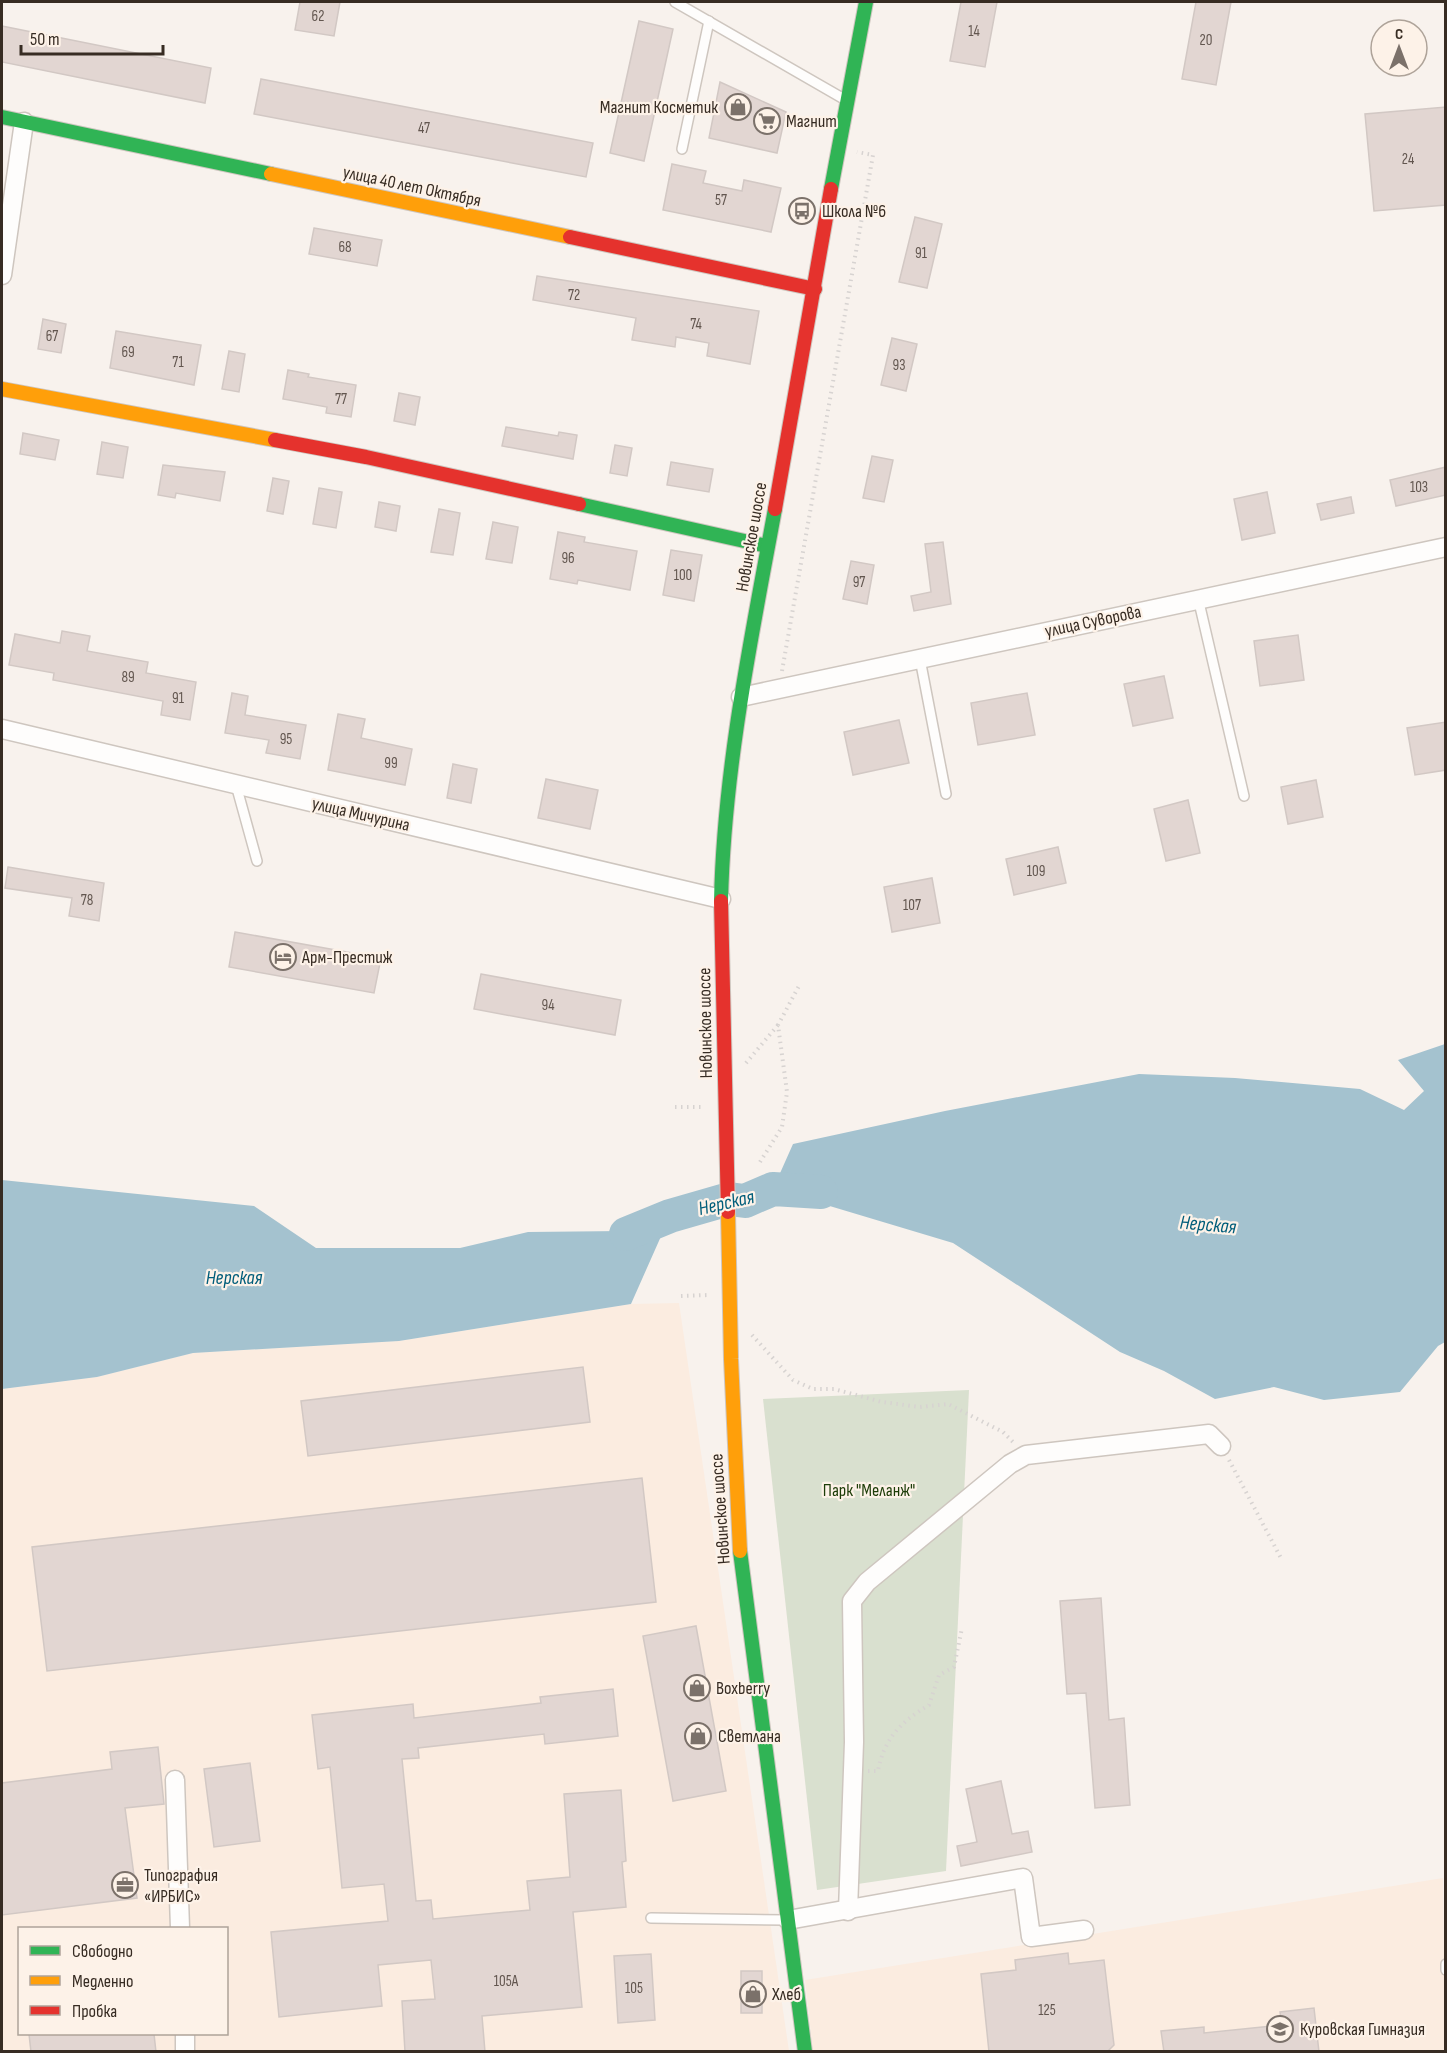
<svg xmlns="http://www.w3.org/2000/svg" width="1447" height="2053" viewBox="0 0 1447 2053" font-family="'Sofia Sans Condensed',sans-serif">
  <rect width="100%" height="100%" fill="#f8f2ed"/>
  <!-- built -->
  <g fill="#fbece0" fill-rule="evenodd">
    <path d="M679,1303L789,2051H2V1389L97,1377L193,1353L399,1341L631,1304ZM20,1928H226V2034H20Z"/>
    <path d="M1443,1878L1445,2051H813L805,1980Z"/>
  </g>
  <!-- green -->
  <path fill="#d9e0cf" d="M969,1390L946,1871L817,1890L763,1399Z"/>
  <!-- water -->
  <g fill="#a4c2cf">
    <path d="M1445,1044V1342L1438,1346L1400,1392L1324,1400L1274,1387L1215,1399L1164,1371L1120,1352L953,1243L773,1189L793,1144L945,1111L1139,1074L1235,1078L1360,1089L1404,1110L1424,1091L1398,1060Z"/>
    <path d="M2,1180L254,1206L316,1248H460L528,1232L623,1231L670,1216L631,1304L399,1341L193,1353L97,1377L2,1389Z"/>
  </g>
  <g fill="none" stroke-linecap="round" stroke-linejoin="round">
    <!-- river -->
    <path stroke="#a4c2cf" stroke-width="34" d="M626,1234L670,1216L729,1199L745,1201L773,1189L821,1192"/>
  </g>
  <!-- building -->
  <g fill="#e2d6d2" stroke="#d2c8c4" stroke-width="1.5">
    <path d="M300,2H340L334,36L295,30Z"/>
    <path d="M961,2H997L985,67L950,61Z"/>
    <path d="M1196,2H1231L1216,85L1182,79Z"/>
    <path d="M639,21L673,29L644,161L610,153Z"/>
    <path d="M2,26L211,68L205,103L2,62Z"/>
    <path d="M261,79L593,143L586,177L254,114Z"/>
    <path d="M720,82L786,112L777,153L709,138Z"/>
    <path d="M1446,107V205L1374,211L1365,114Z"/>
    <path d="M672,164L706,171L703,183L742,191L744,180L781,188L771,232L663,210Z"/>
    <path d="M915,217L942,224L927,288L899,282Z"/>
    <path d="M314,228L382,240L377,266L309,254Z"/>
    <path d="M537,276L759,311L750,364L707,356L709,343L676,337L675,347L632,340L636,318L533,300Z"/>
    <path d="M43,319L66,324L61,353L38,349Z"/>
    <path d="M116,331L201,345L194,385L110,368Z"/>
    <path d="M892,338L917,344L906,391L881,385Z"/>
    <path d="M229,351L245,354L239,392L222,389Z"/>
    <path d="M288,370L309,374L308,377L356,385L351,417L326,413L327,407L283,399Z"/>
    <path d="M399,393L420,397L415,425L394,421Z"/>
    <path d="M506,427L558,436L559,432L577,435L573,459L502,446Z"/>
    <path d="M23,433L59,440L55,460L20,454Z"/>
    <path d="M102,442L128,447L123,478L97,474Z"/>
    <path d="M615,445L632,448L627,476L610,473Z"/>
    <path d="M872,456L893,460L884,502L863,498Z"/>
    <path d="M671,462L713,469L709,492L667,485Z"/>
    <path d="M163,465L225,472L220,501L176,493L175,498L158,495Z"/>
    <path d="M1446,467V495L1396,506L1390,480Z"/>
    <path d="M273,478L289,481L283,514L267,511Z"/>
    <path d="M319,488L342,492L336,528L313,524Z"/>
    <path d="M1267,492L1275,533L1242,540L1234,499Z"/>
    <path d="M1351,497L1354,513L1321,520L1317,504Z"/>
    <path d="M379,502L400,506L396,531L375,527Z"/>
    <path d="M439,509L460,513L453,555L431,552Z"/>
    <path d="M493,522L518,527L512,563L486,559Z"/>
    <path d="M558,532L585,537L584,542L637,551L630,590L578,580L577,584L550,579Z"/>
    <path d="M943,542L951,604L914,611L911,596L931,592L925,544Z"/>
    <path d="M671,550L702,555L694,601L663,595Z"/>
    <path d="M851,561L874,565L867,604L843,599Z"/>
    <path d="M62,631L90,636L87,651L148,662L146,673L196,682L190,720L161,715L163,701L53,680L54,673L9,665L15,634L60,643Z"/>
    <path d="M1298,635L1304,680L1260,686L1254,641Z"/>
    <path d="M1164,676L1173,718L1133,726L1124,684Z"/>
    <path d="M232,693L248,696L245,715L306,725L300,759L266,753L269,740L225,733Z"/>
    <path d="M1027,693L1035,735L978,745L971,703Z"/>
    <path d="M338,714L365,719L361,738L412,749L405,785L328,770Z"/>
    <path d="M899,720L909,763L853,775L844,732Z"/>
    <path d="M1446,722V770L1415,775L1407,728Z"/>
    <path d="M453,764L477,769L471,803L447,798Z"/>
    <path d="M546,779L598,790L590,829L538,818Z"/>
    <path d="M1316,780L1323,817L1288,824L1281,787Z"/>
    <path d="M1188,800L1200,853L1166,861L1154,809Z"/>
    <path d="M1058,847L1066,883L1014,895L1006,859Z"/>
    <path d="M8,867L104,883L99,921L69,916L72,898L5,888Z"/>
    <path d="M932,878L940,923L892,932L884,887Z"/>
    <path d="M235,932L381,958L374,993L229,967Z"/>
    <path d="M481,974L621,1000L615,1035L474,1009Z"/>
    <path d="M583,1367L590,1422L308,1456L301,1401Z"/>
    <path d="M642,1478L656,1602L47,1671L32,1547Z"/>
    <path d="M1101,1598L1109,1720L1124,1718L1130,1805L1095,1808L1086,1693L1067,1694L1060,1601Z"/>
    <path d="M696,1626L726,1791L673,1801L643,1636Z"/>
    <path d="M613,1689L618,1736L545,1744L544,1734L418,1748L419,1758L402,1759L416,1901L431,1900L433,1919L530,1910L527,1881L570,1877L564,1794L621,1790L626,1861L622,1862L626,1907L573,1912L582,2007L482,2016L485,2052H405L402,2001L435,1999L431,1960L378,1965L382,2006L279,2017L271,1932L388,1921L384,1884L342,1888L330,1767L318,1769L312,1715L413,1704L414,1718L541,1703L540,1697Z"/>
    <path d="M158,1747L164,1804L125,1808L137,1898L2,1915V1783L112,1769L110,1752Z"/>
    <path d="M250,1763L260,1841L214,1847L204,1769Z"/>
    <path d="M1001,1781L1012,1834L1028,1831L1032,1852L961,1866L957,1846L977,1842L966,1789Z"/>
    <path d="M1068,1953L1069,1964L1104,1960L1114,2045L1107,2052H989L981,1974L1016,1970L1015,1960Z"/>
    <path d="M651,1954L655,2020L618,2023L614,1956Z"/>
    <rect x="741" y="1971" width="21" height="42"/>
    <path d="M1314,2008L1319,2052H1164L1161,2031L1204,2027V2033L1282,2025L1280,2012Z"/>
    <path d="M29,2034H154L156,2052H31Z"/>
  </g>
  <g fill="none" stroke-linecap="round" stroke-linejoin="round">
    <defs>
      <g id="lane">
        <path d="M675,2L844,99"/>
        <path d="M682,149L709,21"/>
        <path d="M1198,598L1244,796"/>
        <path d="M920,659L946,794"/>
        <path d="M236,785L257,861"/>
        <path d="M651,1918L786,1920"/>
        <path d="M1446,1964V1970"/>
      </g>
      <g id="street">
        <path d="M2,275L24,122"/>
        <path d="M741,697L1446,547"/>
        <path d="M2,729L721,899"/>
        <path d="M175,1780L180,1928"/>
        <path d="M848,1911L854,1742L852,1601L867,1582L1010,1464L1026,1455L1209,1434L1221,1446"/>
        <path d="M788,1920L1023,1878L1031,1937L1084,1930"/>
        <path d="M185,2034V2052"/>
      </g>
      <g id="fast">
        <path d="M2,117L271,174"/>
        <path d="M831,189L866,2"/>
        <path d="M579,504L767,546"/>
        <path d="M721,901C724,769 751,639 775,509"/>
        <path d="M740,1551L805,2052"/>
      </g>
      <g id="slow">
        <path d="M271,174L570,237"/>
        <path d="M2,389L275,440"/>
        <path d="M728,1212L731,1359L740,1551"/>
      </g>
      <g id="jam">
        <path d="M570,237L815,289"/>
        <path d="M275,440L366,457L579,504"/>
        <path d="M775,509L831,189"/>
        <path d="M721,901L728,1212"/>
      </g>
    </defs>
    <!-- lane casing -->
    <use href="#lane" stroke="#cec6bf" stroke-width="12"/>
    <!-- street casing -->
    <use href="#street" stroke="#cec6bf" stroke-width="21"/>
    <!-- fast casing -->
    <use href="#fast" stroke="#cec6bf" stroke-width="16"/>
    <!-- slow casing -->
    <use href="#slow" stroke="#cec6bf" stroke-width="16"/>
    <!-- jam casing -->
    <use href="#jam" stroke="#cec6bf" stroke-width="16"/>
    <!-- path -->
    <g stroke="#d7d3d1" stroke-width="4" stroke-dasharray="1.5 4.5" stroke-linecap="butt">
      <path d="M782,671L873,155L857,152"/>
      <path d="M746,1063L778,1025"/>
      <path d="M675,1107H704"/>
      <path d="M760,1162L782,1127L787,1092L778,1025L800,984"/>
      <path d="M681,1296L709,1295"/>
      <path d="M752,1335L793,1380L813,1389H834L882,1402L920,1407L948,1404L1003,1432L1013,1442"/>
      <path d="M1229,1460L1282,1560"/>
      <path d="M868,1771H878C884,1738 902,1721 929,1705L939,1675L954,1667L962,1628"/>
    </g>
    <!-- lane -->
    <use href="#lane" stroke="#fefdfc" stroke-width="9"/>
    <!-- street -->
    <use href="#street" stroke="#fefdfc" stroke-width="18"/>
    <!-- fast -->
    <use href="#fast" stroke="#30b455" stroke-width="14"/>
    <!-- slow -->
    <use href="#slow" stroke="#ff9f0a" stroke-width="14"/>
    <!-- jam -->
    <use href="#jam" stroke="#e5322d" stroke-width="14"/>
  </g>
  <!-- icons -->
  <defs>
    <symbol id="shop-ring" viewBox="-11 -11 22 22"><circle r="9.5" fill="#fdf2e8" stroke="#7b716a" stroke-width="1.5"/><path d="M-5-2.5h2.3a2.7 3.5 0 0 1 5.4 0H5L5.5 6h-11ZM-1.5-2.5h3a1.5 2.3 0 0 0-3 0Z" fill="#7b716a"/></symbol>
    <symbol id="supermarket-ring" viewBox="-11 -11 22 22"><circle r="9.5" fill="#fdf2e8" stroke="#7b716a" stroke-width="1.5"/><path d="M-6-5.5h2.5l.6 2H6L4.5 2H-2.5L-4.4-4H-6ZM-1.5 3.2a1.3 1.3 0 1 0 .1 0ZM3 3.2a1.3 1.3 0 1 0 .1 0Z" fill="#7b716a"/></symbol>
    <symbol id="bus-ring" viewBox="-11 -11 22 22"><circle r="9.5" fill="#fdf2e8" stroke="#7b716a" stroke-width="1.5"/><path d="M-5-6H5V4H4V6H2V4H-2V6H-4V4H-5ZM-3.5-4V0h7V-4ZM-3.5 1.2v1.5H-2V1.2ZM2 1.2v1.5H3.5V1.2Z" fill="#7b716a"/></symbol>
    <symbol id="hotel-ring" viewBox="-11 -11 22 22"><circle r="9.5" fill="#fdf2e8" stroke="#7b716a" stroke-width="1.5"/><path d="M-6-4.5h1.5V1H6V5H4.5V3h-9V5H-6ZM-4 0a1.8 1.8 0 1 1 3.6 0ZM.5 0V-2.5h3Q6-2.5 6 0Z" fill="#7b716a"/></symbol>
    <symbol id="office-ring" viewBox="-11 -11 22 22"><circle r="9.5" fill="#fdf2e8" stroke="#7b716a" stroke-width="1.5"/><path d="M-6-3h4V-5.5h4V-3h4V5H-6ZM-1-4.5V-3h2v-1.5ZM-6 0V1H6V0Z" fill="#7b716a"/></symbol>
    <symbol id="school-ring" viewBox="-11 -11 22 22"><circle r="9.5" fill="#fdf2e8" stroke="#7b716a" stroke-width="1.5"/><path d="M0-5L7-2L0 1L-7-2ZM-4 1L0 2.5L4 1V4Q0 6-4 4Z" fill="#7b716a"/></symbol>
  </defs>
  <g fill-rule="evenodd">
    <use href="#shop-ring" x="723" y="92" width="30" height="30"/>
    <use href="#supermarket-ring" x="752" y="106" width="30" height="30"/>
    <use href="#bus-ring" x="787" y="196" width="30" height="30"/>
    <use href="#hotel-ring" x="268" y="942" width="30" height="30"/>
    <use href="#shop-ring" x="682" y="1673" width="30" height="30"/>
    <use href="#shop-ring" x="683" y="1721" width="30" height="30"/>
    <use href="#office-ring" x="110" y="1870" width="30" height="30"/>
    <use href="#shop-ring" x="738" y="1979" width="30" height="30"/>
    <use href="#school-ring" x="1265" y="2014" width="30" height="30"/>
  </g>
  <g text-anchor="middle" stroke-width="4.5" stroke-linejoin="round" paint-order="stroke">
    <!-- number labels -->
    <g font-size="15" fill="#62564f">
      <text x="318" y="21">62</text>
      <text x="974" y="36">14</text>
      <text x="1206" y="45">20</text>
      <text x="424" y="133">47</text>
      <text x="1408" y="164">24</text>
      <text x="721" y="205">57</text>
      <text x="345" y="252">68</text>
      <text x="921" y="258">91</text>
      <text x="574" y="300">72</text>
      <text x="696" y="329">74</text>
      <text x="52" y="341">67</text>
      <text x="128" y="357">69</text>
      <text x="178" y="367">71</text>
      <text x="899" y="370">93</text>
      <text x="341" y="404">77</text>
      <text x="1419" y="492">103</text>
      <text x="568" y="563">96</text>
      <text x="683" y="580">100</text>
      <text x="859" y="587">97</text>
      <text x="128" y="682">89</text>
      <text x="178" y="703">91</text>
      <text x="286" y="744">95</text>
      <text x="391" y="768">99</text>
      <text x="1036" y="876">109</text>
      <text x="87" y="905">78</text>
      <text x="912" y="910">107</text>
      <text x="548" y="1010">94</text>
      <text x="506" y="1986">105А</text>
      <text x="634" y="1993">105</text>
      <text x="1047" y="2015">125</text>
    </g>
    <!-- poi labels -->
    <g font-size="18" fill="#372c23" stroke="#fdf2e8" text-anchor="start">
      <text x="718" y="113" text-anchor="end">Магнит Косметик</text>
      <text x="786" y="127">Магнит</text>
      <text x="822" y="217">Школа №6</text>
      <text x="302" y="963">Арм-Престиж</text>
      <text x="716" y="1694">Boxberry</text>
      <text x="718" y="1742">Светлана</text>
      <text x="144" y="1881">Типография<tspan x="144" dy="21">«ИРБИС»</tspan></text>
      <text x="772" y="2000">Хлеб</text>
      <text x="1300" y="2035">Куровская Гимназия</text>
    </g>
    <!-- street labels -->
    <g font-size="18" fill="#372c23" stroke="#fdf2e8">
      <text transform="translate(412 186) rotate(12)" y="6">улица 40 лет Октября</text>
      <text transform="translate(751 537) rotate(-80)" y="6">Новинское шоссе</text>
      <text transform="translate(1093 621) rotate(-12)" y="6">улица Суворова</text>
      <text transform="translate(361 814) rotate(13)" y="6">улица Мичурина</text>
      <text transform="translate(705 1023) rotate(-91)" y="6">Новинское шоссе</text>
      <text transform="translate(720 1509) rotate(-94)" y="6">Новинское шоссе</text>
    </g>
    <!-- park labels -->
    <g font-size="18" fill="#1d3d08" stroke="#fdf2e8">
      <text x="869" y="1496">Парк "Меланж"</text>
    </g>
    <!-- water labels -->
    <g font-size="20" font-style="italic" fill="#005d7a" stroke="#fdf2e8">
      <text transform="translate(726 1202) rotate(-13)" y="7">Нерская</text>
      <text transform="translate(1208 1224) rotate(5)" y="7">Нерская</text>
      <text x="234" y="1284">Нерская</text>
    </g>
  </g>
  <!-- border -->
  <rect width="1447" height="2053" fill="none" stroke="#372c23" stroke-width="6"/>
  <!-- legend -->
  <rect x="18" y="1927" width="210" height="108" fill="#fdf2e8" stroke="#aea399" stroke-width="1.5"/>
  <rect x="30" y="1946" width="30" height="9" fill="#30b455" stroke="#aea399" stroke-width="1.5"/>
  <text x="72" y="1957" font-size="18" fill="#372c23">Свободно</text>
  <rect x="30" y="1976" width="30" height="9" fill="#ff9f0a" stroke="#aea399" stroke-width="1.5"/>
  <text x="72" y="1987" font-size="18" fill="#372c23">Медленно</text>
  <rect x="30" y="2006" width="30" height="9" fill="#e5322d" stroke="#aea399" stroke-width="1.5"/>
  <text x="72" y="2017" font-size="18" fill="#372c23">Пробка</text>
  <!-- north arrow -->
  <g transform="translate(1399 48)"><circle r="28" fill="#fdf2e8" stroke="#aea399" stroke-width="1.5"/>
  <path d="M0-4.5L10 22L0 15L-10 22Z" fill="#7b716a"/>
  <text y="-9" font-size="16" font-weight="bold" text-anchor="middle" fill="#372c23">С</text>
  </g>
  <!-- scale -->
  <path d="M21 45v9h142v-9" fill="none" stroke="#372c23" stroke-width="3"/>
  <text x="30" y="45" font-size="18" fill="#372c23" stroke="#fdf2e8" stroke-width="4.5" paint-order="stroke">50 m</text>
</svg>
